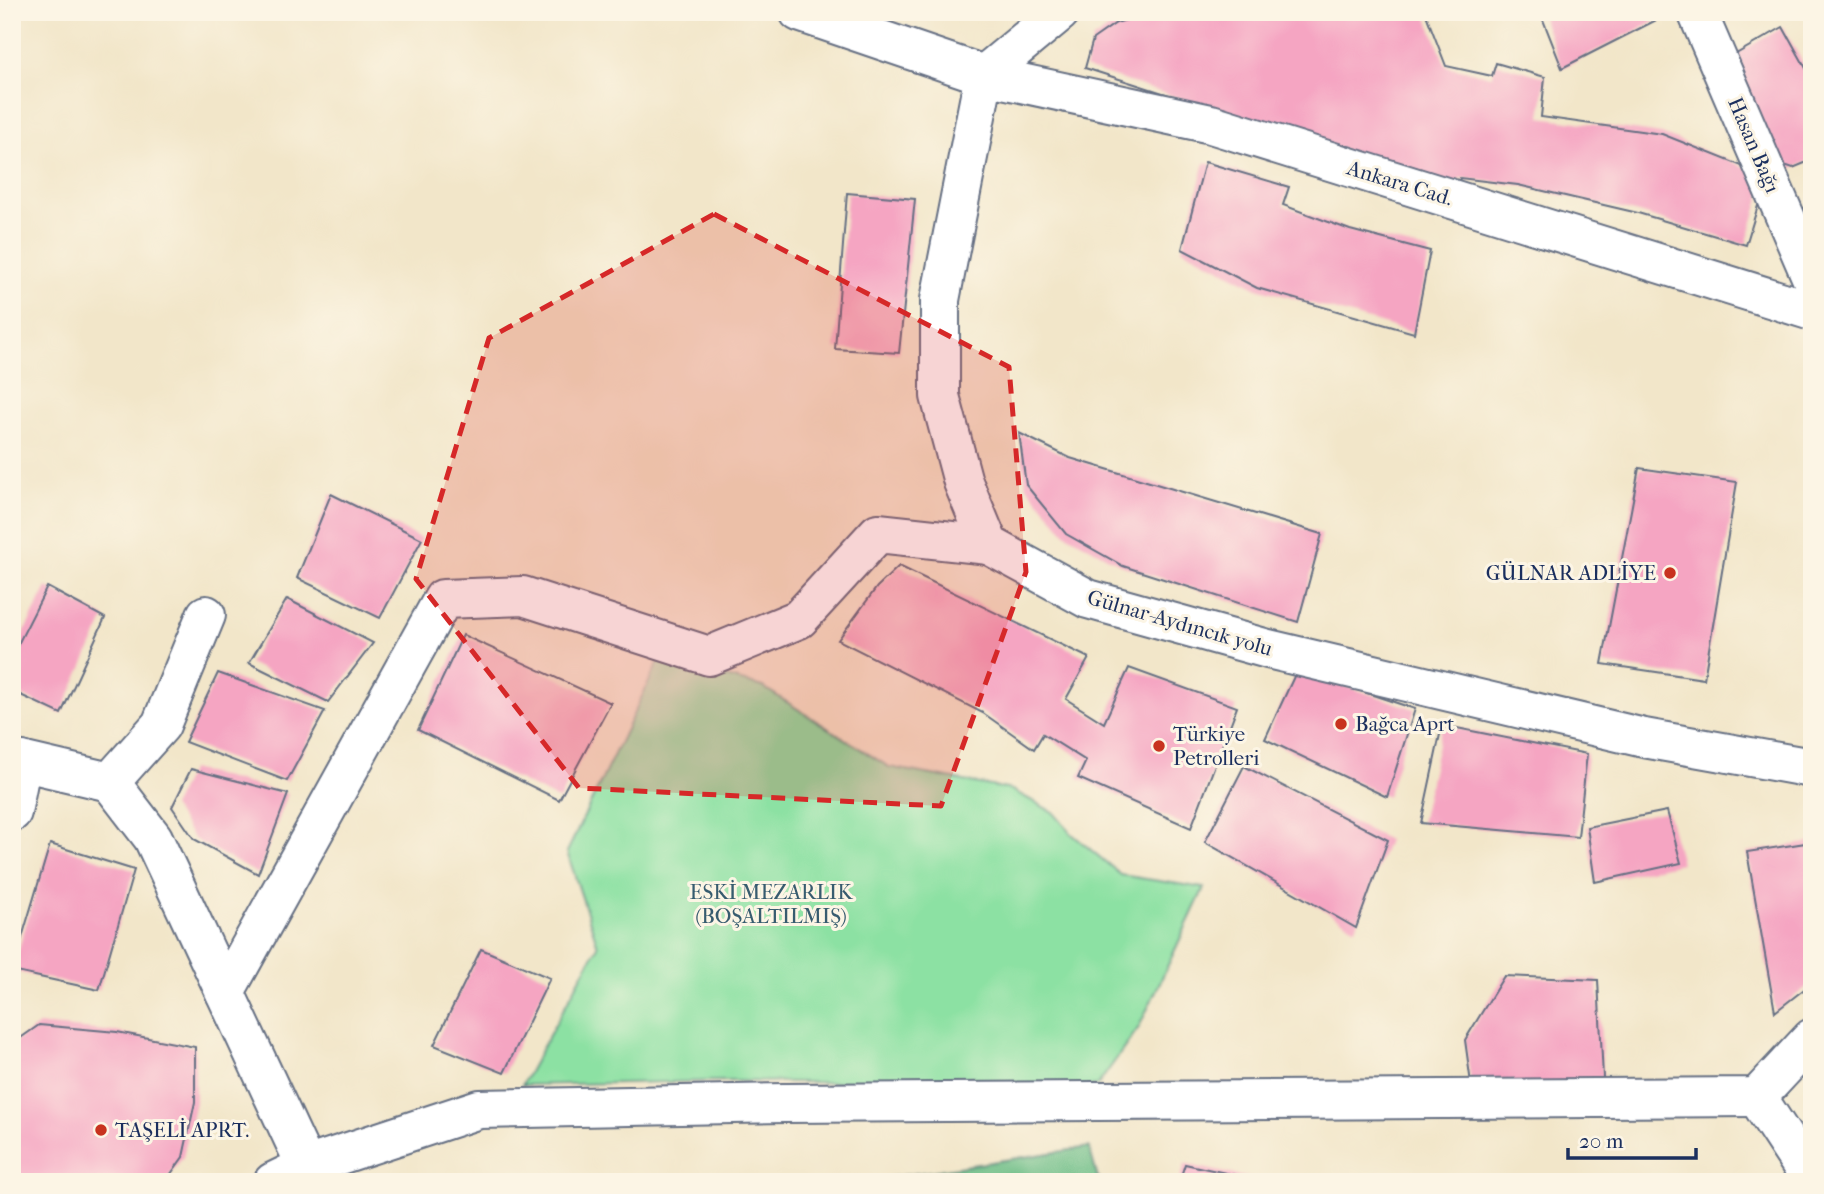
<svg xmlns="http://www.w3.org/2000/svg" width="1824" height="1194" viewBox="0 0 1824 1194" font-family="'IM FELL French Canon',serif">
  <rect width="100%" height="100%" fill="#fcf5e5"/>
  <filter id="ink" filterUnits="userSpaceOnUse"><feTurbulence type="fractalNoise" baseFrequency=".0143" numOctaves="2"/><feDisplacementMap in="SourceGraphic" scale="14" xChannelSelector="R" yChannelSelector="G"/><feConvolveMatrix kernelMatrix="1 2 1 2 8 2 1 2 1" color-interpolation-filters="sRGB"/></filter>
  <filter id="wash" filterUnits="userSpaceOnUse"><feTurbulence type="fractalNoise" baseFrequency=".00686" numOctaves="4" result="noise"/><feDisplacementMap in="SourceGraphic" scale="28" xChannelSelector="R" yChannelSelector="G"/><feGaussianBlur stdDeviation="1.57" result="paint"/><feColorMatrix in="noise" values="0 0 0 0 0 0 0 0 0 0 0 0 0 0 0 0 0 1.4 0 .05"/><feComposite in="paint" operator="in"/></filter>
  <g filter="url(#wash)">
    <rect width="100%" height="100%" fill="#f2e6c9"/>
    <!-- green -->
    <path fill="#8ce1a3" stroke="#548880" stroke-width="2" d="M660,659L763,687L889,767L1012,790L1053,812L1072,834L1121,875L1204,888L1139,1027L1097,1086L723,1081L522,1085L598,946L567,852Z"/>
    <!-- forest -->
    <path fill="#71bf89" stroke="#467774" stroke-width="2" d="M1089,1147L1099,1182H861Z"/>
    <g id="blocks">
      <!-- building -->
      <g fill="#f5a5c2">
        <path d="M1154,12H1425L1446,66L1492,76L1496,63L1545,77L1541,117L1662,134L1767,176L1746,245L1638,213L1518,185L1460,178L1456,187L1085,68L1093,39L1116,23Z"/>
        <path d="M1540,12H1672L1562,68Z"/>
        <path d="M1783,27L1812,79V160L1793,168L1744,151L1705,72Z"/>
        <path d="M1205,162L1289,187L1283,205L1350,230L1430,251L1414,333L1257,288L1182,249Z"/>
        <path d="M847,193L915,199L899,353L835,349Z"/>
        <path d="M1019,433L1070,458L1322,534L1298,622L1123,566L1066,534L1026,485Z"/>
        <path d="M1639,468L1737,482L1704,679L1602,664Z"/>
        <path d="M331,494L422,539L380,618L297,578Z"/>
        <path d="M899,566L1089,658L1066,699L1104,723L1129,668L1237,707L1191,828L1078,778L1086,761L1043,734L1034,749L983,713L838,640L877,587Z"/>
        <path d="M47,587L105,618L61,714L12,691V656Z"/>
        <path d="M287,599L373,643L328,702L249,663Z"/>
        <path d="M463,635L611,703L559,800L418,730Z"/>
        <path d="M1297,670L1415,709L1387,797L1265,739Z"/>
        <path d="M218,673L325,711L287,781L185,742Z"/>
        <path d="M1442,725L1587,754L1578,837L1421,823Z"/>
        <path d="M1244,766L1388,840L1356,928L1205,842Z"/>
        <path d="M191,769L288,794L258,874L194,839L172,807Z"/>
        <path d="M1667,811L1681,863L1595,882L1587,827Z"/>
        <path d="M1812,842V983L1775,1012L1747,852Z"/>
        <path d="M50,844L134,870L99,990L12,971Z"/>
        <path d="M481,949L550,978L504,1073L434,1045Z"/>
        <path d="M1504,976L1598,980L1604,1097L1473,1098L1465,1040Z"/>
        <path d="M39,1025L117,1032L195,1047V1102L183,1157L165,1182H12V1044Z"/>
        <path d="M1185,1164L1262,1181V1182H1179Z"/>
      </g>
    </g>
  </g>
  <g filter="url(#ink)">
    <use href="#blocks" fill-opacity="0" stroke="#666f83" stroke-width="2"/>
    <g fill="none" stroke-linecap="round" stroke-linejoin="round">
      <defs>
        <g id="minor">
          <path d="M1697,12L1812,279"/>
          <path d="M984,75L1211,124L1812,311"/>
          <path d="M12,759L110,782L153,838L306,1166"/>
          <path d="M110,782L161,725L206,615"/>
          <path d="M12,812L22,761"/>
          <path d="M225,992L443,599L523,596L709,656L799,619L878,533L989,545"/>
          <path d="M1757,1097L1812,1181"/>
          <path d="M273,1182L306,1166L479,1109L785,1103L1757,1097L1812,1038"/>
        </g>
        <g id="major">
          <path d="M799,12L984,75"/>
          <path d="M984,75L940,300V396L963,482L989,545L1088,599L1268,649L1644,738L1812,768"/>
          <path d="M984,75L1060,12"/>
        </g>
      </defs>
      <!-- minor casing -->
      <use href="#minor" stroke="#666f83" stroke-width="42"/>
      <!-- major casing -->
      <use href="#major" stroke="#666f83" stroke-width="42"/>
      <!-- minor -->
      <use href="#minor" stroke="#fff" stroke-width="38"/>
      <!-- major -->
      <use href="#major" stroke="#fff" stroke-width="38"/>
    </g>
  </g>
  <!-- marked area -->
  <path fill="#d62828" fill-opacity="0.2" stroke="#d62828" stroke-width="5" stroke-dasharray="14 9" stroke-linejoin="round" d="M714,214L1009,367L1026,572L941,806L579,788L416,579L489,338Z"/>
  <!-- markers -->
  <g fill="#c8321e" stroke="#fcf5e5" stroke-width="2.5">
    <circle cx="1670" cy="573" r="7"/>
    <circle cx="1341" cy="724" r="7"/>
    <circle cx="1159" cy="746" r="7"/>
    <circle cx="101" cy="1130" r="7"/>
  </g>
  <g text-anchor="middle" stroke-width="6" stroke-linejoin="round" paint-order="stroke">
    <!-- street labels -->
    <g font-size="21" fill="#1b2f5e" stroke="#fcf5e5">
      <text transform="translate(1754 145) rotate(67)" y="7">Hasan Bağı</text>
      <text transform="translate(1400 183) rotate(17)" y="7">Ankara Cad.</text>
      <text transform="translate(1180 623) rotate(16)" y="7">Gülnar-Aydıncık yolu</text>
    </g>
    <!-- poi labels -->
    <g font-size="21" fill="#1b2f5e" stroke="#fcf5e5" text-anchor="start">
      <text x="1656" y="580" text-anchor="end">GÜLNAR ADLİYE</text>
      <text x="1355" y="731">Bağca Aprt</text>
      <text x="1173" y="741">Türkiye<tspan x="1173" dy="24">Petrolleri</tspan></text>
      <text x="115" y="1137">TAŞELİ APRT.</text>
    </g>
    <!-- park labels -->
    <g font-size="21" fill="#375c6f" stroke="#fcf5e5">
      <text x="771" y="899">ESKİ MEZARLIK<tspan x="771" dy="24">(BOŞALTILMIŞ)</tspan></text>
    </g>
  </g>
  <!-- margin -->
  <rect width="1824" height="1194" fill="none" stroke="#fcf5e5" stroke-width="42"/>
  <!-- scale -->
  <path d="M1568 1148v10h128v-10" fill="none" stroke="#1b2f5e" stroke-width="3.5"/>
  <text x="1579" y="1148" font-size="21" fill="#1b2f5e" stroke="#fcf5e5" stroke-width="5" paint-order="stroke">20 m</text>
</svg>
